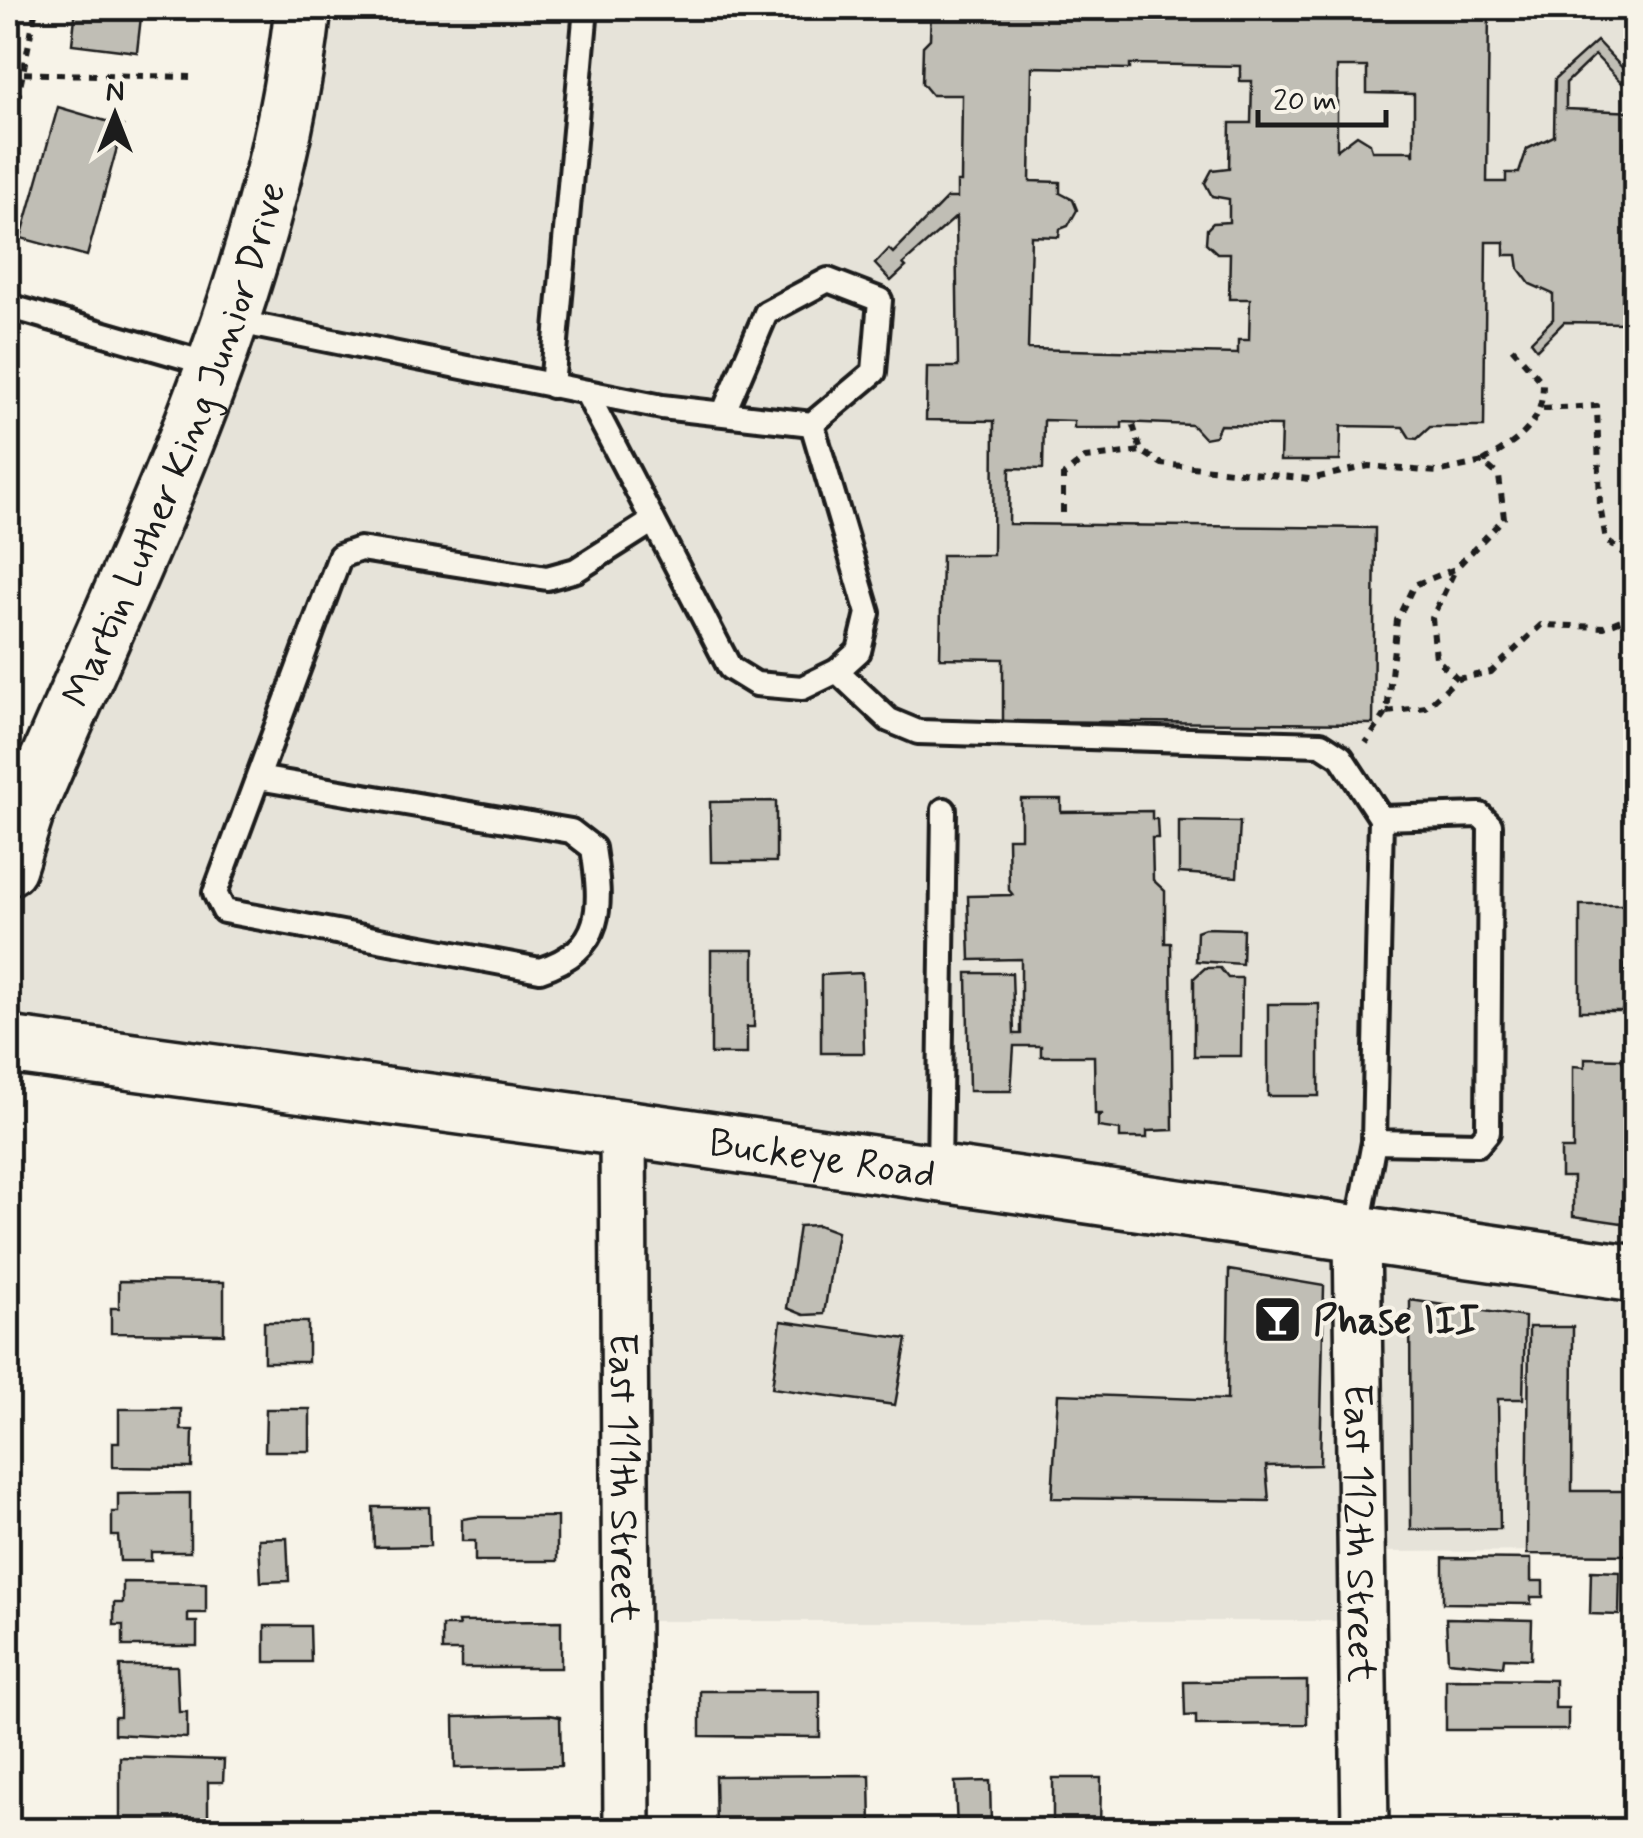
<svg xmlns="http://www.w3.org/2000/svg" width="1643" height="1838" viewBox="0 0 1643 1838" font-family="Mynerve,sans-serif">
  <rect width="100%" height="100%" fill="#f7f3e8"/>
  <filter id="ink" filterUnits="userSpaceOnUse"><feTurbulence type="fractalNoise" baseFrequency=".01" numOctaves="2"/><feDisplacementMap in="SourceGraphic" scale="20" xChannelSelector="R" yChannelSelector="G"/><feConvolveMatrix kernelMatrix="1 2 1 2 8 2 1 2 1" color-interpolation-filters="sRGB"/></filter>
  <g filter="url(#ink)">
    <!-- built -->
    <path fill="#e6e3d9" d="M303,8H1635V1687H1621L1620,1551L1362,1552V1621H626L623,1128L8,1045V867L111,610Z"/>
    <!-- building -->
    <g fill="#c0beb5" stroke="#1c1c1c" stroke-width="2.5" fill-rule="evenodd">
      <path d="M76,8H142L137,52L72,44Z"/>
      <path d="M931,8H1489L1487,182H1506V173H1519L1527,149L1554,136L1555,79L1597,41L1629,75L1622,83L1595,55L1566,83V109L1636,112V142H1626V156H1636L1635,276L1623,275L1622,323L1564,322L1537,349L1531,341L1553,319V294L1530,284L1519,269L1517,255H1504V242H1486L1484,427H1430L1417,439L1410,438L1403,427L1341,426L1340,461H1280L1281,426L1220,425L1215,436L1204,438L1192,425L1122,422V428H1074V421L1044,420L1043,469L1010,468L1009,524L1375,528L1373,724L1003,721V659L940,658L942,555H993L994,421L926,420L927,367H958L956,217L903,264L906,267L891,281L875,264L889,249L893,253L947,198H957V182H961L962,95H932L922,83L923,46L930,39ZM1130,64L1240,66V81H1252L1251,123H1230L1229,168L1212,170L1205,183L1212,196L1229,199V222L1213,223L1207,229L1206,243L1217,253H1230L1229,299H1250L1249,340H1238V354L1028,349L1031,236L1059,237L1060,229L1068,226L1077,210L1073,200L1060,193V182L1030,181L1032,67L1130,69ZM1337,67H1367V93L1414,94V156L1412,151H1372L1370,143L1357,135L1337,150Z"/>
      <path d="M58,107L123,126L87,256L21,238Z"/>
      <path d="M1021,799H1061V812L1152,811V819H1157L1158,838H1152L1153,880L1165,891V943H1171L1173,1130L1147,1131V1138H1120V1130L1098,1127V1116L1103,1114H1095L1094,1056H1041V1046H1014L1011,1091H969L967,973H1012L1014,1034H1021V959L970,960L968,896L1013,895L1009,890L1008,838H1021Z"/>
      <path d="M776,801V862H711L710,802Z"/>
      <path d="M1179,821L1240,822L1237,877L1179,873Z"/>
      <rect x="1580" y="905" width="45" height="106"/>
      <path d="M1205,928L1243,929L1242,964L1196,961L1197,931Z"/>
      <path d="M711,950H754V1027H747V1054H711Z"/>
      <path d="M1205,968H1220L1228,978H1242L1241,1056H1194V978Z"/>
      <path d="M862,973L864,1053H821V975Z"/>
      <rect x="1268" y="1004" width="51" height="92"/>
      <path d="M1585,1058L1621,1059L1625,1066L1622,1223L1573,1216V1177H1561V1149H1573V1066L1585,1067Z"/>
      <path d="M818,1225L837,1232L824,1314L804,1315L787,1308L799,1226Z"/>
      <path d="M1229,1270L1324,1286L1320,1465L1266,1466L1269,1501L1052,1498L1058,1394L1227,1400Z"/>
      <path d="M119,1281L224,1282V1334L111,1333V1308H119Z"/>
      <path d="M1410,1300L1525,1317L1523,1399H1498L1500,1529L1411,1530Z"/>
      <path d="M781,1321L907,1339L895,1405L772,1388Z"/>
      <rect x="264" y="1322" width="44" height="40"/>
      <path d="M1529,1327H1573L1572,1491H1636V1672H1631L1632,1555L1527,1554Z"/>
      <path d="M119,1409H181V1430H193L192,1468L113,1467V1442H119Z"/>
      <path d="M266,1409H310V1451H265Z"/>
      <path d="M190,1493V1552H151V1561H120L118,1536H112V1512H118V1494Z"/>
      <path d="M373,1507H429L430,1546L374,1547Z"/>
      <path d="M476,1517H557V1561H475V1541H462V1519Z"/>
      <path d="M287,1538L289,1581L261,1582L259,1539Z"/>
      <path d="M1443,1558L1531,1559V1581H1543V1597H1531V1604L1443,1603Z"/>
      <path d="M1591,1571L1620,1572L1619,1615L1590,1614Z"/>
      <path d="M123,1582L206,1583V1613H188V1622H197V1646H123V1625H114V1603H123Z"/>
      <path d="M1446,1618L1532,1620L1531,1659L1504,1658L1503,1666L1448,1661Z"/>
      <path d="M561,1621V1668H461V1651H442V1626H459L458,1622Z"/>
      <path d="M265,1626H310L311,1662H265Z"/>
      <path d="M120,1666H177L179,1712H187V1738L114,1734V1717H120Z"/>
      <path d="M1446,1679L1555,1680V1708H1568V1730H1446Z"/>
      <path d="M1307,1681V1724L1196,1725V1715L1185,1716L1184,1682Z"/>
      <path d="M700,1691H820V1737L700,1736Z"/>
      <path d="M549,1715L560,1717L561,1766L455,1768L454,1717Z"/>
      <path d="M120,1757L224,1760L223,1782H208V1823L120,1822Z"/>
      <path d="M870,1775L871,1830H716L715,1776Z"/>
      <path d="M1053,1778H1101L1100,1828H1053Z"/>
      <path d="M990,1781L991,1824H999V1830H957L955,1782Z"/>
      <path d="M1139,1821L1217,1828V1823L1296,1826V1830H1139Z"/>
      <path d="M521,1823V1830H447L488,1828V1824Z"/>
      <rect x="1449" y="1823" width="84" height="7"/>
    </g>
    <g fill="none" stroke-linecap="round" stroke-linejoin="round">
      <defs>
        <g id="service">
          <path d="M8,306L216,366"/>
          <path d="M233,321L662,407L812,424L874,372L880,300L828,280L766,313L723,414"/>
          <path d="M552,386L586,8"/>
          <path d="M586,392L730,668L756,684L802,688L837,671L859,651L868,613L812,424"/>
          <path d="M837,671L889,720L918,732L1321,744L1341,757L1381,818"/>
          <path d="M258,778L571,831L593,848C602,907 605,949 540,970L224,911L215,893L340,556L360,549L547,578L576,570L653,521"/>
          <path d="M939,1173L944,810"/>
          <path d="M1357,1233L1374,1142L1381,818L1480,815L1490,825L1488,1132L1478,1144L1374,1142"/>
        </g>
        <g id="minor">
          <path id="s1" d="M623,1128L627,1830"/>
          <path id="s2" d="M1357,1233L1365,1830"/>
        </g>
        <g id="tertiary">
          <path id="s3" d="M8,867L25,814C136,552 272,294 303,8"/>
          <path id="s4" d="M8,1045L623,1128L1636,1274"/>
        </g>
      </defs>
      <!-- service casing -->
      <use href="#service" stroke="#1c1c1c" stroke-width="30"/>
      <!-- minor casing -->
      <use href="#minor" stroke="#1c1c1c" stroke-width="52"/>
      <!-- tertiary casing -->
      <use href="#tertiary" stroke="#1c1c1c" stroke-width="62"/>
      <!-- path -->
      <g stroke="#1c1c1c" stroke-width="6" stroke-dasharray="8 8" stroke-linecap="butt">
        <path d="M8,73L190,77"/>
        <path d="M8,147L36,8"/>
        <path d="M1543,409L1597,406L1600,506L1606,540L1636,563"/>
        <path d="M1133,425L1141,451L1162,464L1310,479L1369,466L1437,472L1483,462L1499,476L1504,518L1455,569L1414,585L1397,620L1387,712L1366,743"/>
        <path d="M1483,462C1517,441 1543,427 1543,383L1507,342"/>
        <path d="M1063,513V476L1085,458L1141,451"/>
        <path d="M1457,679L1491,672L1541,625L1604,627L1636,614"/>
        <path d="M1387,712L1426,707L1457,679L1436,658L1432,618L1455,570"/>
      </g>
      <!-- service -->
      <use href="#service" stroke="#f7f3e8" stroke-width="22"/>
      <!-- minor -->
      <use href="#minor" stroke="#f7f3e8" stroke-width="45"/>
      <!-- tertiary -->
      <use href="#tertiary" stroke="#f7f3e8" stroke-width="55"/>
    </g>
  </g>
  <!-- icons -->
  <defs>
    <symbol id="bar-square" viewBox="-11 -11 22 22"><rect x="-9" y="-9" width="18" height="18" rx="4" fill="#1c1c1c" stroke="#f7f3e8"/><path d="M-6-5H6L.8 .8V4.5H3.5V6h-7V4.5H-.8V.8Z" fill="#fff"/></symbol>
  </defs>
  <g fill-rule="evenodd">
    <use href="#bar-square" x="1250" y="1292" width="55" height="55"/>
  </g>
  <g text-anchor="middle" stroke-width="8" stroke-linejoin="round" paint-order="stroke">
    <!-- street labels -->
    <g font-size="40" fill="#1c1c1c" stroke="#f7f3e8">
      <text dy="14" stroke="none"><textPath href="#s3" startOffset="455">Martin Luther King Junior Drive</textPath></text>
      <text dy="14" stroke="none"><textPath href="#s4" startOffset="822">Buckeye Road</textPath></text>
      <text dy="14" stroke="none"><textPath href="#s1" startOffset="350">East 111th Street</textPath></text>
      <text dy="14" stroke="none"><textPath href="#s2" startOffset="300">East 112th Street</textPath></text>
    </g>
    <!-- poi labels -->
    <g font-size="40" font-weight="bold" fill="#1c1c1c" stroke="#f7f3e8" text-anchor="start">
      <text x="1313" y="1333">Phase III</text>
    </g>
  </g>
  <!-- margin -->
  <rect width="1643" height="1838" fill="none" stroke="#f7f3e8" stroke-width="40"/>
  <rect x="20" y="20" width="1603" height="1798" fill="none" stroke="#1c1c1c" stroke-width="4" filter="url(#ink)"/>
  <!-- north arrow -->
  <g transform="translate(115 115)" stroke="#f7f3e8" stroke-width="8" paint-order="stroke">
  <path d="M0-8L18 38L0 25L-18 38Z" fill="#1c1c1c"/>
  <text y="-15" font-size="28" font-weight="bold" text-anchor="middle" fill="#1c1c1c">N</text>
  </g>
  <!-- scale -->
  <path d="M1258 110v15h128v-15" fill="none" stroke="#1c1c1c" stroke-width="5"/>
  <text x="1273" y="110" font-size="30" fill="#1c1c1c" stroke="#f7f3e8" stroke-width="8" paint-order="stroke">20 m</text>
</svg>
